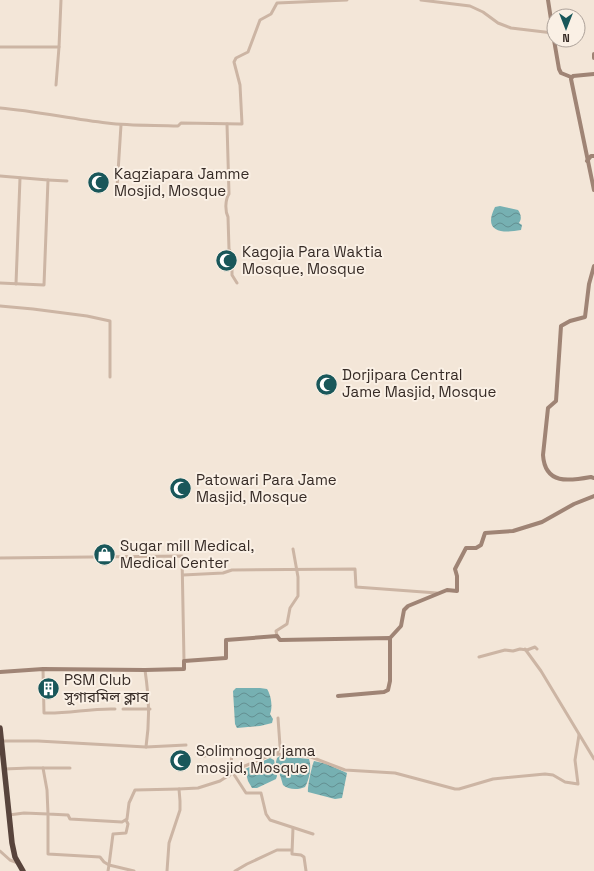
<svg xmlns="http://www.w3.org/2000/svg" width="594" height="871" viewBox="0 0 594 871" font-family="'Space Grotesk','Noto Sans Bengali',sans-serif">
  <defs>
    <pattern id="water-waves" width="16" height="10" patternUnits="userSpaceOnUse"><rect width="16" height="10" fill="#76b0b2"/><path d="M0 5q4-4 8 0t8 0" fill="none" stroke="#628f91"/></pattern>
  </defs>
  <rect width="100%" height="100%" fill="#f3e6d8"/>
  <!-- water -->
  <g fill="url(#water-waves)">
    <path d="M500,206L518,210C521,214 522,219 519,223L522,225L521,230C500,234 483,231 495,207Z"/>
    <path d="M236,688H260L267,689C271,695 273,707 270,714L273,719L272,723L260,726L237,728L235,724L233,691Z"/>
    <path d="M280,756L309,759C312,767 309,780 305,787C299,790 288,790 283,785L276,762L277,758Z"/>
    <path d="M270,758L274,760L277,776L276,779L257,788H252L248,781L245,769Z"/>
    <path d="M314,761L327,764L347,773L342,798L335,799L308,792C307,788 312,765 314,761Z"/>
  </g>
  <g fill="none" stroke-linecap="round" stroke-linejoin="round">
    <!-- street -->
    <g stroke="#ccb5a4" stroke-width="3">
      <path d="M421,0L470,6L483,12L498,23L511,28L553,33"/>
      <path d="M0,47H59L61,0"/>
      <path d="M56,85L59,47"/>
      <path d="M0,108C36,111 71,119 107,123C131,126 154,125 178,126L181,123L242,124L240,85L234,62L236,58L248,52L260,20L271,14L277,3L347,0"/>
      <path d="M227,124L229,194C225,200 225,211 228,217L229,249L232,255V275L237,283"/>
      <path d="M0,176L48,180L44,285L0,283"/>
      <path d="M48,180L67,181"/>
      <path d="M117,188L121,125"/>
      <path d="M16,284L20,178"/>
      <path d="M0,306L33,309L87,316L110,321V377"/>
      <path d="M0,558L182,556L184,661"/>
      <path d="M183,575L223,573L232,570L355,569L356,587L437,593"/>
      <path d="M277,636L276,631L287,624L290,608L298,596V577L293,549"/>
      <path d="M525,649L541,671L594,759"/>
      <path d="M479,657L505,650L513,651L520,649L527,650L535,647L537,649"/>
      <path d="M43,669L44,713C68,714 91,708 115,709"/>
      <path d="M123,709H150"/>
      <path d="M1,741H38L146,747C150,719 149,698 145,670"/>
      <path d="M146,747L186,745"/>
      <path d="M277,754L280,746L278,718"/>
      <path d="M204,756L231,751L232,770L229,776"/>
      <path d="M43,768L47,790L48,814L68,815L70,819L122,822L127,819L129,803L135,790L179,789"/>
      <path d="M4,769L29,768H70"/>
      <path d="M233,773L246,793H261L266,814L270,820L313,834"/>
      <path d="M9,815L24,813L48,814V854L100,857L104,862L109,865L108,871"/>
      <path d="M126,820L128,824L126,833L113,834L109,865L134,871"/>
      <path d="M293,828L292,853V854L301,855L304,857L306,871"/>
      <path d="M0,851L10,860L18,863"/>
      <path d="M167,871L169,843L180,810V801L179,789L198,788L220,781L240,768L266,757L277,754L311,757L345,770L395,773L455,789H459L493,779L545,774L553,775L565,782L578,784L575,760L579,735"/>
      <path d="M235,871L247,864L277,850H291"/>
    </g>
    <!-- secondary -->
    <g stroke="#9f8475" stroke-width="4">
      <path d="M548,0L554,39"/>
      <path d="M554,40L559,69L561,73L571,77"/>
      <path d="M594,54V58"/>
      <path d="M594,74L573,76L571,79L594,190"/>
      <path d="M587,161L591,156H594"/>
      <path d="M594,266L589,284L585,317L570,321L561,326L556,401L548,408L543,455C545,485 569,481 591,477L594,478"/>
      <path d="M390,638L401,626L404,610L408,606L447,590L457,591V576L455,569L466,548H476L481,545L485,533L513,531L542,522L574,504L594,496"/>
      <path d="M0,672L43,669L145,670L184,669V661L226,658V640L277,636L280,640L390,638V681L388,690L384,692L338,696"/>
    </g>
    <!-- highway -->
    <path stroke="#58443c" stroke-width="5.5" d="M0,728L12,843L15,857L23,871"/>
  </g>
  <!-- icons -->
  <defs>
    <symbol id="mosque-disc" viewBox="-11 -11 22 22"><circle r="9.5" fill="#19575a" stroke="#faf0e5"/><path d="M3.5-4.9A6 6 0 1 0 3.5 4.9A5 5 0 1 1 3.5-4.9Z" fill="#fff"/></symbol>
    <symbol id="shop-disc" viewBox="-11 -11 22 22"><circle r="9.5" fill="#19575a" stroke="#faf0e5"/><path d="M-5-2.5h2.3a2.7 3.5 0 0 1 5.4 0H5L5.5 6h-11ZM-1.5-2.5h3a1.5 2.3 0 0 0-3 0Z" fill="#fff"/></symbol>
    <symbol id="building-disc" viewBox="-11 -11 22 22"><circle r="9.5" fill="#19575a" stroke="#faf0e5"/><path d="M-4-6H4V6H1V3H-1V6H-4ZM-2.5-4.3h1.7v1.8h-1.7ZM.8-4.3h1.7v1.8H.8ZM-2.5-1h1.7V.8h-1.7ZM.8-1h1.7V.8H.8Z" fill="#fff"/></symbol>
  </defs>
  <g fill-rule="evenodd">
    <use href="#mosque-disc" x="86" y="170" width="25" height="25"/>
    <use href="#mosque-disc" x="214" y="248" width="25" height="25"/>
    <use href="#mosque-disc" x="314" y="372" width="25" height="25"/>
    <use href="#mosque-disc" x="168" y="476" width="25" height="25"/>
    <use href="#shop-disc" x="92" y="542" width="25" height="25"/>
    <use href="#building-disc" x="36" y="676" width="25" height="25"/>
    <use href="#mosque-disc" x="168" y="748" width="25" height="25"/>
  </g>
  <g text-anchor="middle" stroke-width="4" stroke-linejoin="round" paint-order="stroke">
    <!-- poi labels -->
    <g font-size="15" fill="#362b26" stroke="#faf0e5" text-anchor="start">
      <text x="114" y="179">Kagziapara Jamme<tspan x="114" dy="17">Mosjid, Mosque</tspan></text>
      <text x="242" y="257">Kagojia Para Waktia<tspan x="242" dy="17">Mosque, Mosque</tspan></text>
      <text x="342" y="380">Dorjipara Central<tspan x="342" dy="17">Jame Masjid, Mosque</tspan></text>
      <text x="196" y="485">Patowari Para Jame<tspan x="196" dy="17">Masjid, Mosque</tspan></text>
      <text x="120" y="551">Sugar mill Medical,<tspan x="120" dy="17">Medical Center</tspan></text>
      <text x="64" y="685">PSM Club<tspan x="64" dy="17">সুগারমিল ক্লাব</tspan></text>
      <text x="196" y="756">Solimnogor jama<tspan x="196" dy="17">mosjid, Mosque</tspan></text>
    </g>
  </g>
  <!-- north arrow -->
  <g transform="translate(566 28) rotate(180)"><circle r="19" fill="#faf0e5" stroke="#aca199"/>
  <path d="M0-3L7 15L0 10L-7 15Z" fill="#19575a"/>
  <text y="-6" font-size="11" font-weight="bold" text-anchor="middle" fill="#362b26">N</text>
  </g>
</svg>
